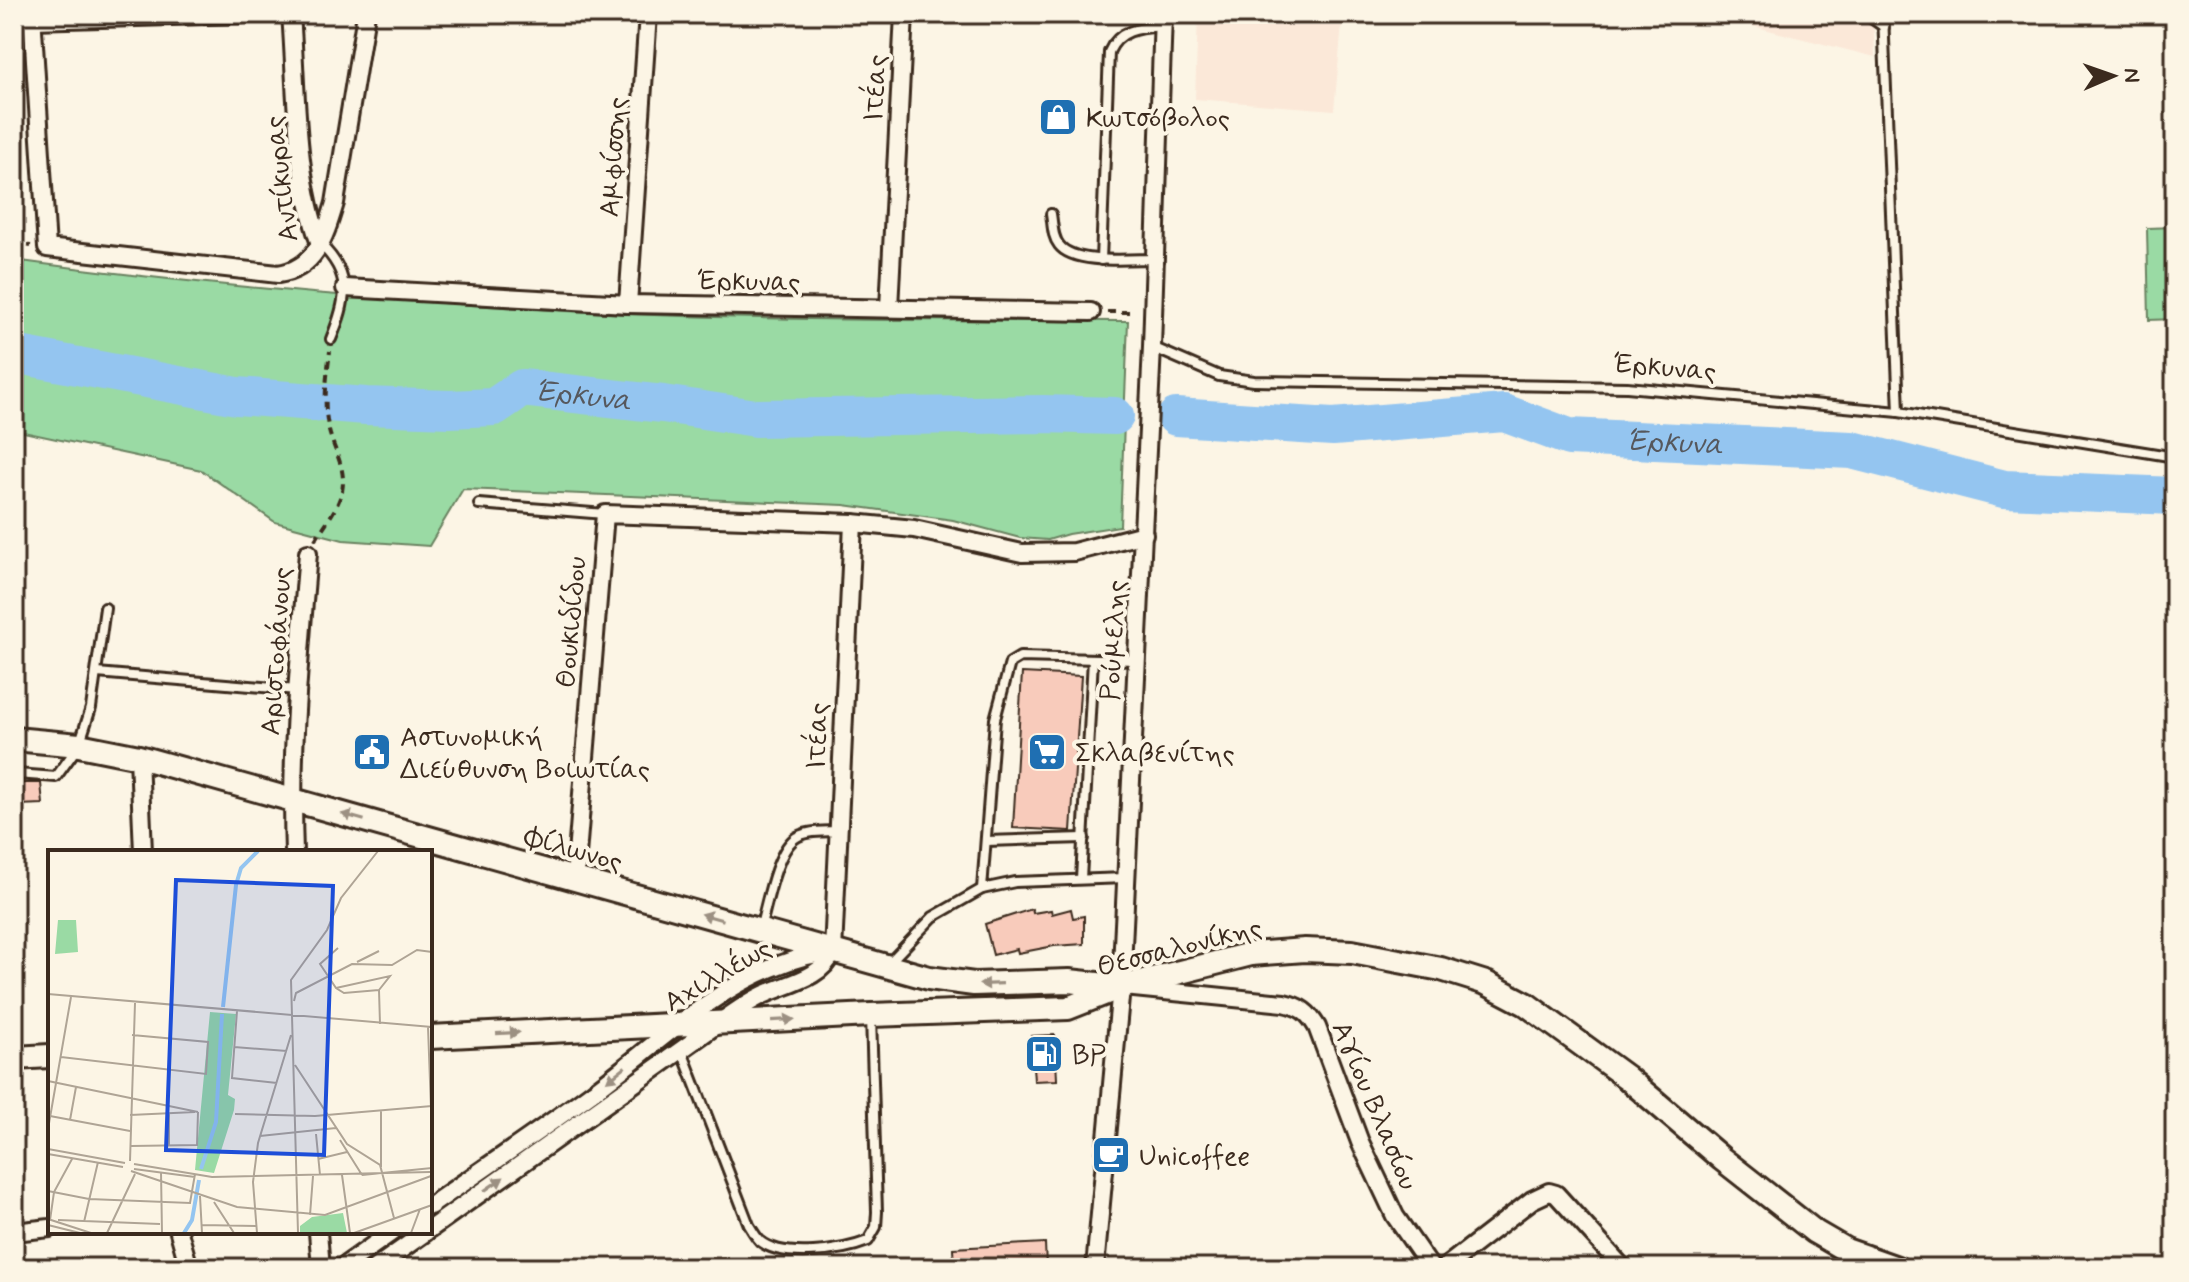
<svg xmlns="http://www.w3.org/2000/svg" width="2189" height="1282" viewBox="0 0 2189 1282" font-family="Mynerve,sans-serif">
  <rect width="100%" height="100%" fill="#fcf5e5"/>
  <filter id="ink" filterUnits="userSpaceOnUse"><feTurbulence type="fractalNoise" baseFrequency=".0125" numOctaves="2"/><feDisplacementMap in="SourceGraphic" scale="16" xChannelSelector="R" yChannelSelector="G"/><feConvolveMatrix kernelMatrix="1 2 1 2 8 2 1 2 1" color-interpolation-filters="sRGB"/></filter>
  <g filter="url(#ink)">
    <!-- built -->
    <g fill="#fbe8d8">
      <path d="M1198,14H1343L1334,110L1195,99Z"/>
      <path d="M1705,14H1873L1875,57Z"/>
    </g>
    <!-- green -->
    <g fill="#9adaa4" stroke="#6a8261" stroke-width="2">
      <path d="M2175,227V319L2149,320L2147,228Z"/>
      <path d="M14,260C217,288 422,304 627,314C794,321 961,320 1128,321L1120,526L1068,534L1048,540L1020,538L953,520L844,505L463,489L429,546L343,540L275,522L201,470L14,430Z"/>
    </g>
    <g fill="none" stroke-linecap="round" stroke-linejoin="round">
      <!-- river -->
      <g stroke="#94c5f0" stroke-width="38">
        <path id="s1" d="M14,354L237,396L366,406L450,409L494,407L522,388L663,404L756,418L1044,414L1115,416"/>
        <path id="s2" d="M1176,417L1333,427L1504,413L1569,437L1852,450L2004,489L2175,496"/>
      </g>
    </g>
    <!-- building -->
    <g fill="#f8cbbb" stroke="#3b2a1e" stroke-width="2">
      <path d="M1022,673L1081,676L1071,831L1013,828Z"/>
      <path d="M17,783H41L43,804L18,805Z"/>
      <path d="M1032,909L1033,913L1051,910L1052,914L1071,909L1073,918L1084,916V944L1054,946L1018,953L1017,949L993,955L985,924Z"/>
      <path d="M1055,1035L1057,1080L1034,1081L1031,1036Z"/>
      <path d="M1045,1243L1046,1268H954L953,1248Z"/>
    </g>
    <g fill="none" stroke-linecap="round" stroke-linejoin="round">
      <defs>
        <g id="lane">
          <path d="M1866,14L1884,27"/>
          <path d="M1883,14L1899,412"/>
          <path d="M1051,214C1053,225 1052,236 1059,245C1074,265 1131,259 1153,259"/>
          <path d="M320,244C353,275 347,300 331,339"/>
          <path d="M1101,260L1109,52C1119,29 1140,28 1162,26"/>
          <path d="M1152,347L1219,376L1254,381L1627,387L1899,412L2175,457"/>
          <path d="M479,504L605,514"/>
          <path d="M97,673L297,690"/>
          <path d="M14,769L17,774L56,777L79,745L91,708L105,608"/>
          <path d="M986,841L1084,838"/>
          <path d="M1081,879L1093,659"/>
          <path d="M982,889L995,719L1010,663L1020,657L1137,660"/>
          <path d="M760,929C767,905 775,855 794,839C805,830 824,832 838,831"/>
          <path d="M888,964L933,917L982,889L1015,882L1126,878"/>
          <path d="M682,1051L749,1225C752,1230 756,1237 760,1241C783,1260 843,1251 868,1241L876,1227L877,1212L871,1016"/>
        </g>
        <g id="street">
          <path d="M32,14L47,248L278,274C316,269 325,236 335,203L366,14"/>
          <path d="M291,14C297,90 294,172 320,244"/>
          <path d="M32,20L241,14"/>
          <path d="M345,288L628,304L1091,312"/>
          <path d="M628,304L648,14"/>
          <path d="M889,308L904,14"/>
          <path d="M139,757L143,852"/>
          <path d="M294,852C290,752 300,652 308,553"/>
          <path d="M575,879L605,514L853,523L914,529L1022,553L1074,552L1144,534"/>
          <path d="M1134,988L1284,1003C1301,1007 1308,1012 1317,1027L1360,1142L1395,1216L1431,1268"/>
          <path d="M430,1206C483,1169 537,1133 590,1094C663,1041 733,966 827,952"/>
          <path d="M430,1229L719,1023C733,1013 748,1002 763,995C789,983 821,979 833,952L853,523"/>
          <path d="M14,1232L50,1228"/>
          <path d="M179,1232L189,1268"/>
          <path d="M318,1232L321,1268"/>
          <path d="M341,1268L392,1232"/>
          <path d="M375,1268L426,1232"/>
          <path d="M1095,1268L1121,987L1152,347L1163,14"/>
          <path d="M1444,1268L1532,1200L1549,1192L1556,1194L1623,1268"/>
        </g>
        <g id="secondary">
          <path d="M14,739L79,745L139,757L929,978L974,984L1069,981L1116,986"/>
          <path d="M430,1037L871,1015L1068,1008L1121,987L1251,954L1305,950L1352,952L1441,969L1486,983L1526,1004L1626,1077L1722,1159L1815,1232L1846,1250L1897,1268"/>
          <path d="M14,1058L50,1056"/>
        </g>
      </defs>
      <!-- lane casing -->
      <use href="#lane" stroke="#3b2a1e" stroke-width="14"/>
      <!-- street casing -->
      <use href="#street" stroke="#3b2a1e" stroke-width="22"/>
      <!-- secondary casing -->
      <use href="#secondary" stroke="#3b2a1e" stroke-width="28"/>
      <!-- path -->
      <g stroke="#3b2a1e" stroke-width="4" stroke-dasharray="8 6" stroke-linecap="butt">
        <path d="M14,244L31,246"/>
        <path d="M1107,312H1134"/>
        <path d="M315,540C324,525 338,509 342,491C347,466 332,449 328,426C323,401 327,376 330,351"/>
      </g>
      <!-- lane -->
      <use href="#lane" stroke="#fcf5e5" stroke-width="8"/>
      <!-- street -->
      <use href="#street" stroke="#fcf5e5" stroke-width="16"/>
      <!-- secondary -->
      <use href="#secondary" stroke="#fcf5e5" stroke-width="22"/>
    </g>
    <!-- one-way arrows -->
    <defs><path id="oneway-solid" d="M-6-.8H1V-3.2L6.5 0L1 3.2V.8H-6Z" transform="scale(2)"/></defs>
    <g fill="#9c9082">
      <use href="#oneway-solid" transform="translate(353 817) rotate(-164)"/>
      <use href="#oneway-solid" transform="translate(712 917) rotate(-164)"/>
      <use href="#oneway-solid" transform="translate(991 984) rotate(178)"/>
      <use href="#oneway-solid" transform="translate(783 1020) rotate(-3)"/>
      <use href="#oneway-solid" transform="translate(508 1033) rotate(-3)"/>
      <use href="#oneway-solid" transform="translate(616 1074) rotate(142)"/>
      <use href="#oneway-solid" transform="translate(494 1184) rotate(-35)"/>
    </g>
  </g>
  <!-- icons -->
  <defs>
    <symbol id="shop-square" viewBox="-11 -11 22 22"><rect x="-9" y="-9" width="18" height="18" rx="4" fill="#1f6fb2" stroke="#fcf5e5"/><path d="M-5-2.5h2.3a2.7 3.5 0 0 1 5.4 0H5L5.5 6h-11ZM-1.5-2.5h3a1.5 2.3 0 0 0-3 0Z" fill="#fff"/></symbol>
    <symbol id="civic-square" viewBox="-11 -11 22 22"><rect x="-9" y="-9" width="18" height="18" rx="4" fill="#1f6fb2" stroke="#fcf5e5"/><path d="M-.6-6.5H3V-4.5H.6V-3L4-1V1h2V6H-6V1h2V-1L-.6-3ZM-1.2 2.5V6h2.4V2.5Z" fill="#fff"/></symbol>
    <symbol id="supermarket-square" viewBox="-11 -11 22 22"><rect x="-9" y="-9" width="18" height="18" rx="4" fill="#1f6fb2" stroke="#fcf5e5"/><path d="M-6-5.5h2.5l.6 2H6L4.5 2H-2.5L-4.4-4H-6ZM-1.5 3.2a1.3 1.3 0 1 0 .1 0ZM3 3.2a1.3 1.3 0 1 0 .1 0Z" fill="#fff"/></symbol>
    <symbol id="fuel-square" viewBox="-11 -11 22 22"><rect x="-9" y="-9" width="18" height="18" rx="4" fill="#1f6fb2" stroke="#fcf5e5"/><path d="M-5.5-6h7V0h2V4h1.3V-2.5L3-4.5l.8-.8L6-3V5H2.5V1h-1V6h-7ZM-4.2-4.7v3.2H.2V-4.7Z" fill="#fff"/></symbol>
    <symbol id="cafe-square" viewBox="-11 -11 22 22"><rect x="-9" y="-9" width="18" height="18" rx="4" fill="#1f6fb2" stroke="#fcf5e5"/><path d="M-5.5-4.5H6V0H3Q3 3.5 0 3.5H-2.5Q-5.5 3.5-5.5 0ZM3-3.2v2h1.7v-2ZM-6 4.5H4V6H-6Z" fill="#fff"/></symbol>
  </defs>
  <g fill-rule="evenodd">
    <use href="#shop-square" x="1036" y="95" width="44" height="44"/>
    <use href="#civic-square" x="350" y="730" width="44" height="44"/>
    <use href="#supermarket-square" x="1025" y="730" width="44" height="44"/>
    <use href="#fuel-square" x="1022" y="1032" width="44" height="44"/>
    <use href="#cafe-square" x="1089" y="1133" width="44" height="44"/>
  </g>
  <g text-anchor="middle" stroke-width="8" stroke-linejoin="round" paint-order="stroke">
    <!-- street labels -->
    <g font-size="28" fill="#3b2a1e" stroke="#fcf5e5">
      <text transform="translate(874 88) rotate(-87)" y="10">Ιτέας</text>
      <text transform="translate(612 157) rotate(-86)" y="10">Αμφίσσης</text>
      <text transform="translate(280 179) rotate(-97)" y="10">Αντίκυρας</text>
      <text transform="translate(749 280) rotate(1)" y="10">Έρκυνας</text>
      <text transform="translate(1665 366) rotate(5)" y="10">Έρκυνας</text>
      <text transform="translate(570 622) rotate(-85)" y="10">Θουκιδίδου</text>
      <text transform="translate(1112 640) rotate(-87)" y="10">Ρούμελης</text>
      <text transform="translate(275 651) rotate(-86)" y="10">Αριστοφάνους</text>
      <text transform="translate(816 736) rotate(-88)" y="10">Ιτέας</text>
      <text transform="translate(574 848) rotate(16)" y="10">Φίλωνος</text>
      <text transform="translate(1179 946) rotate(-14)" y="10">Θεσσαλονίκης</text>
      <text transform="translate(717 974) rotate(-30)" y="10">Αχιλλέως</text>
      <text transform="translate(1376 1105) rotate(67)" y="10">Αγίου Βλασίου</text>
    </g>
    <!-- poi labels -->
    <g font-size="28" fill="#3b2a1e" stroke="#fcf5e5" text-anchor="start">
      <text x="1086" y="127">Κωτσόβολος</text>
      <text x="400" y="746">Αστυνομική<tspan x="400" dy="32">Διεύθυνση Βοιωτίας</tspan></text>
      <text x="1075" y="762">Σκλαβενίτης</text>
      <text x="1072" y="1064">BP</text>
      <text x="1139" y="1165">Unicoffee</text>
    </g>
    <!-- water labels -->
    <g font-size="30" font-style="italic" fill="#56585d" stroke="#fcf5e5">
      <text dy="10" stroke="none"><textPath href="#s1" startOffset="580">Έρκυνα</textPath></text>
      <text dy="10" stroke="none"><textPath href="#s2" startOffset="504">Έρκυνα</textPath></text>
    </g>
  </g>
  <!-- overview -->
  <g transform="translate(48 850)">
    <rect width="384" height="384" fill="#fcf5e5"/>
    <path d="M10,70H28L30,102L7,104ZM162,162L188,164L180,245L187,249L186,260L166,323L147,320ZM295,363L299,383H252V376L264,367Z" fill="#9adaa4"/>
    <path fill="none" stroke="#94c5f0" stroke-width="4" d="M175,157L188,35L193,18L210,1M153,319L168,272L174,164M136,383L144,370L151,330"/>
    <path fill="none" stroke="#afa495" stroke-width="2" d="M290,98L272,114L288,138L296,143L331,140M309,112L331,101M288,138L342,126L331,140L332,174M0,144L384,177M246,151L248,143L304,114L344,115L369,100L384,102M189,161L184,228L229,233M380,177L384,286M186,197L239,201M13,207L158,224L160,192L84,185M247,215L299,294L332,315L346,368M0,231L150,262M333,261V317M187,264L267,266L384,256M82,265L147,262M2,266L82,281M22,270L28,237M0,279L23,147M268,284L272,325M212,286L288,278M292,290L314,325M83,296L149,295L150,262M121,296V264M0,299L77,313M0,304L75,317M270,309L299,302M82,311L87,153M86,314L164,327L382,322M86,319L147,327M83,321L189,357L277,365L383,326M113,322L114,383M294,325L302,383M314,325L384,318M0,341L41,349L142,353L147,324M152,346L154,383M166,352L186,383M262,365L265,326M0,369L43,383M2,370L6,342L24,309M10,370L112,374M36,372L50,312M0,375L32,383M153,375L208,376M59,383L87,324M209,383L205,332L210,293L243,185M250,383L243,130L279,80L293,48L330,1M306,383L384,355M363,383L372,359"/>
    <path fill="#1d4ed8" fill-opacity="0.15" stroke="#1d4ed8" stroke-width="4" d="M128,30L285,36L276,305L118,300Z"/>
    <rect width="384" height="384" fill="none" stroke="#3b2a1e" stroke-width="4"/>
  </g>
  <!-- margin -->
  <rect width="2189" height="1282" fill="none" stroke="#fcf5e5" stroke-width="48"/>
  <rect x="24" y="24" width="2141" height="1234" fill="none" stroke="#3b2a1e" stroke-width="3" filter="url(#ink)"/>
  <!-- north arrow -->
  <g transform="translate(2113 76) rotate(88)" stroke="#fcf5e5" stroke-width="6" paint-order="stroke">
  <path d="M0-6L14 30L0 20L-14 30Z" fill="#3b2a1e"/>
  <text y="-12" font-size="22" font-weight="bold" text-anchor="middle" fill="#3b2a1e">N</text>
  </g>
</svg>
